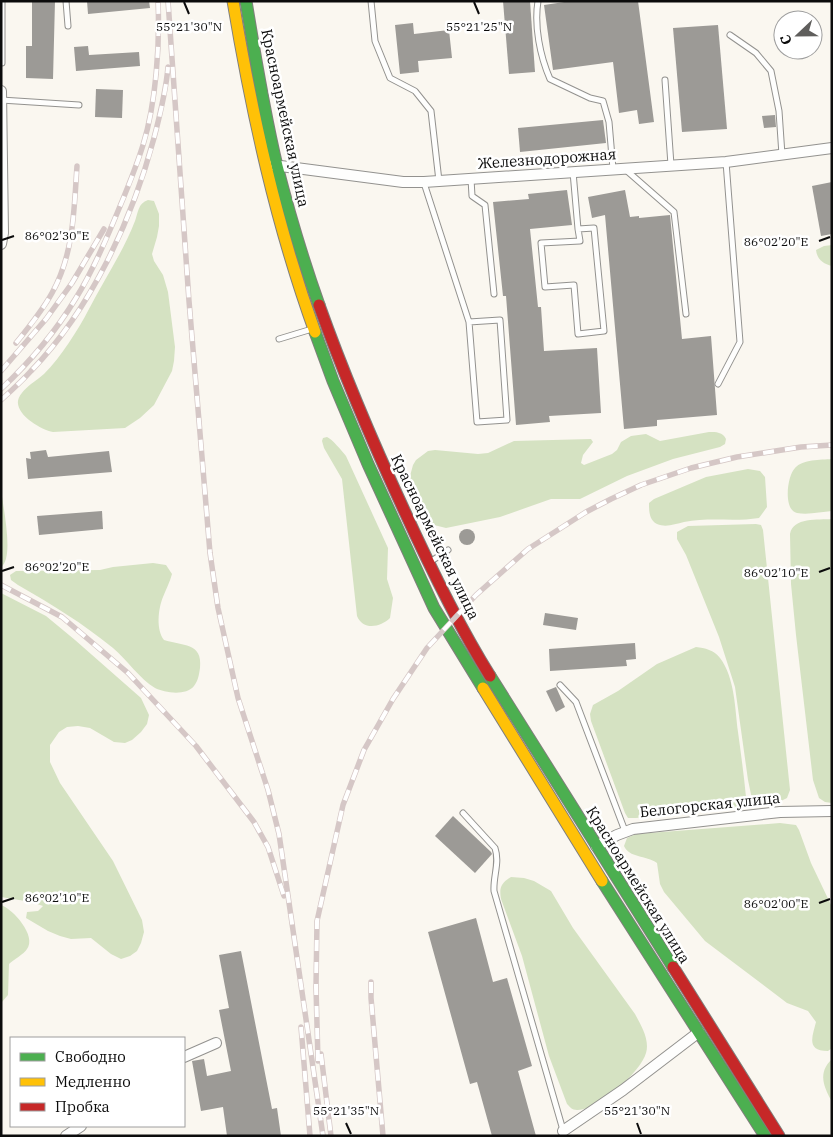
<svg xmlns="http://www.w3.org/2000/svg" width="833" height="1137" viewBox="0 0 833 1137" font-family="'IBM Plex Serif',serif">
  <rect width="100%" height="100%" fill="#faf7f0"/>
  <!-- forest -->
  <g fill="#d5e2c2">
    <path d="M148,200L154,201L159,214V226L157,237L152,254L154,261L163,275L168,292L175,347L174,361L172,371L154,405L140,418L125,428L53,432C41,430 16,415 18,401C20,390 36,381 44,374C61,357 78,330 89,309C104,280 123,252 135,221C138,213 138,203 148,200Z"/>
    <path d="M832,245V266C823,264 817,259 816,250L824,246Z"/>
    <path d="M709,432C716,432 723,432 726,439L725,444L720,447L673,459L627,476L580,499H551L500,517L446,528L434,525L429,519L415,497L410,483V476L413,465L416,460L428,451L435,450L478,454L488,453L514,441L591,439L593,442L583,455L581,463L584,465L612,454L617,450L621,442L631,436L646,434L660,441Z"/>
    <path d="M327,437C332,439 342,451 346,456L388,548L387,579L393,598L390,618C381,627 363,631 357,616L342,479L324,448L322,441L323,438Z"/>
    <path d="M832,459V511C821,512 808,515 797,513C783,510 787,476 795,468C803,459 820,460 832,459Z"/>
    <path d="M748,469L760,471L765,477L767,507L759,518C735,522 709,517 684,522C675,524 666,528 657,524C649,520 649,511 649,503L654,499L706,477Z"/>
    <path d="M1,488C2,503 15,558 1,567Z"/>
    <path d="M832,519V803L825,802L819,798L813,780L796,635L791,584L790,534C793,517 818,520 832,519Z"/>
    <path d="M756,524L761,525L763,530L790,790L787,798L781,801L757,804L752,799L748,780L735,687L719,637L686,555L677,539V532L688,526Z"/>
    <path d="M153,563L166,565L172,574C170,582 166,589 163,597C158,609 156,630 164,640C182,646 203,642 200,668C199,675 198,681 194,686C186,696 165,693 155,688C140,679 127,660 113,648C82,623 53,605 18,585L11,580L10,575L16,571L100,570L113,567Z"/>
    <path d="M1,593L46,616L75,640L141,698L149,715L147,724L141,732L132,740L125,743L114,742L90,728L78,726L67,727L59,732L50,745V762L60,783L113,861L142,920L144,932L141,943L137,951L130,956L121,959L111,954L91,938L71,939L60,936L48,931L26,918L27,912L38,911L43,906L31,902L1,897Z"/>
    <path d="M696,647C705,648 714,650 720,658C735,678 735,709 738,732C741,754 744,776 746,797C743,806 739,807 730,809L636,818H628L625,813L591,721L590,714L593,705L618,691L657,664Z"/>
    <path d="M780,823L796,825L799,830L811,863L832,907V1048L828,1051C805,1051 813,1035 816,1022L808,1011L787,1003L705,941L664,892L660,884L657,863C646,855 629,858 624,846L627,838L636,834Z"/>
    <path d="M511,877L524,878L534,881L551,891L573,928L635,1014C641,1025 650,1040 646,1053C641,1072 597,1111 577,1110C572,1110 570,1107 567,1104L549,1056L522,956L501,899C499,888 501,883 511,877Z"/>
    <path d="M1,905C13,909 37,936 27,949C23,955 14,959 9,964L8,995L1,1003Z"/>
    <path d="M832,1059V1102C824,1087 817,1073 832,1059Z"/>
  </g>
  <!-- building -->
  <g fill="#9c9a96">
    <path d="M32,1H55L53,79L26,78V46H32Z"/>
    <path d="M87,1H149L150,8L88,14Z"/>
    <path d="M503,1H530L535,72L509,74Z"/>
    <path d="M571,1H638L654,122L639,124L637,110L619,113L613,62L553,70L544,5Z"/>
    <path d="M413,23L414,34L449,30L452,58L418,61L419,72L400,74L395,25Z"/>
    <path d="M718,25L727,129L682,132L673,28Z"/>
    <path d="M88,46L89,55L139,52L140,66L76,71L74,47Z"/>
    <path d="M96,89L123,90L122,118L95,117Z"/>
    <path d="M775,115L776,127L764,128L762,116Z"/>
    <path d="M603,120L606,143L520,152L518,128Z"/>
    <path d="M832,182V234L821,236L812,186Z"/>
    <path d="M567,190L572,225L530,229L538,307H541L544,351L597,348L601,413L549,416L550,422L516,425L506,296H503L493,202L529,199L528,194Z"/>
    <path d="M625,190L630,217L639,216V218L670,215L682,339L711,336L717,415L657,420V426L624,429L605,215L592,218L588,197Z"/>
    <path d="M46,450L48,457L109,451L112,472L28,479L26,458L31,459L30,452Z"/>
    <path d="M102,511L103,529L39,535L37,516Z"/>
    <circle cx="467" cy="537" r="8"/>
    <path d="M545,613L578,618L576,630L543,625Z"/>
    <path d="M635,643L636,659L626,660L627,666L550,671L549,649Z"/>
    <path d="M556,687L565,707L556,712L546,691Z"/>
    <path d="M453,816L491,852L492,854L475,873L435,836Z"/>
    <path d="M476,918L493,982L507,978L532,1066L518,1071L536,1136H492L477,1082L470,1084L428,932Z"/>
    <path d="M241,951L272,1109L277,1108L281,1136H227L223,1107L201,1111L192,1061L204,1059L207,1076L231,1071L219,1010L229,1008L219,955Z"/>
  </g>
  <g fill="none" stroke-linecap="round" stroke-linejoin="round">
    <defs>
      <g id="lane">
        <path d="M2,1V63"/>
        <path d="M66,1L68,26"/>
        <path d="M371,1L375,41L390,78L415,91L431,111L439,181"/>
        <path d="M538,1C534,26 540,56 550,79L590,98L603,101L609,122L613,169"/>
        <path d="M730,35L756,53L771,71L779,111L782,155"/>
        <path d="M665,80L671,165"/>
        <path d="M1,100L79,105"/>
        <path d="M626,170L674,212L686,314"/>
        <path d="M573,172L578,229L594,228L604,331L578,334L574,285L545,287L541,243L580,241L578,229"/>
        <path d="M471,179L472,196L485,205L494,294"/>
        <path d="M424,183L469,322L500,320L507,420L477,422L469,322"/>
        <path d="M279,339L312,329"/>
        <path d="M718,384L740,342L726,162"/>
        <path d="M430,562L448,550"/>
        <path d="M560,685L576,702L625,831"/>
        <path d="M463,813L495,848C500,863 493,876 494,891L563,1130"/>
      </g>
      <g id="street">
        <path d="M1,91L3,233L1,244"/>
        <path d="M273,165L403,182H424L726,162L832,148"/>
        <path d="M596,846L617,835L633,829L780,812L832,811"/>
        <path d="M184,1057L216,1043"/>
        <path d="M563,1131L623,1090L699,1032"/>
        <path d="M66,1136L81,1126"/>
      </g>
      <g id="fast">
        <path d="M246,1C255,56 264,112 277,166C289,213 303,260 319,305"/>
        <path d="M315,332L333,381L368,464L434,608L483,688"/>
        <path d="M490,676L673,967"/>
        <path d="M602,881L765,1136"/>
      </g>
      <g id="slow">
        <path d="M233,1C252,114 276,224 315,332"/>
        <path d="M483,688L602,881"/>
      </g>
      <g id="jam">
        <path d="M319,305C344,375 373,443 404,510C430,567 457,623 490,676"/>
        <path d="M673,967L779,1136"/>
      </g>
    </defs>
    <!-- lane casing -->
    <use href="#lane" stroke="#93928f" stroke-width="7"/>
    <!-- street casing -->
    <use href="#street" stroke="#93928f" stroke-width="12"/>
    <!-- fast casing -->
    <use href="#fast" stroke="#807f7c" stroke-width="13"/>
    <!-- slow casing -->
    <use href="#slow" stroke="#807f7c" stroke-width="13"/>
    <!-- jam casing -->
    <use href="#jam" stroke="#807f7c" stroke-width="13"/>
    <!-- lane -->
    <use href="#lane" stroke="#fefefd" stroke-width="5"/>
    <!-- street -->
    <use href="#street" stroke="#fefefd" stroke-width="10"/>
    <!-- fast -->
    <use href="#fast" stroke="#4caf50" stroke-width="11"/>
    <!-- slow -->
    <use href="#slow" stroke="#ffc107" stroke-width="11"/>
    <!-- jam -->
    <use href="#jam" stroke="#c62828" stroke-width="11"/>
    <defs>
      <g id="rail">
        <path d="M168,1L189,301L210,553L218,608L238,698L268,790L279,834L323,1136"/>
        <path d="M16,343C29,327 42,311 52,293C74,254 74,209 77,166"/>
        <path d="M1,371L46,319L72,283L104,229"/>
        <path d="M1,389C29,363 56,331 76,298C91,274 102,249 113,223C124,197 135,171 143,145C156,103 160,45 158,1"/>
        <path d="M1,400C11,391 22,381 31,371C91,309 132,220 154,138C160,115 166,91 168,67"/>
        <path d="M1,585L62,617L128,673L196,746L254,822L268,847L284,896"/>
        <path d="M371,982V998L383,1136"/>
        <path d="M301,1027L310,1136"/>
        <path d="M321,1054L331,1136"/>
        <path d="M318,1061L316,987L317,921L343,805L364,750L393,699L427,648L476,595L528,549L586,512L611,499L641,485L691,468L737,457L801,447L832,445"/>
      </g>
    </defs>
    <!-- rail casing -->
    <use href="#rail" stroke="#d5c7c6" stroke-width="5.5"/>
    <!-- rail -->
    <use href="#rail" stroke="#fff" stroke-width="4" stroke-dasharray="11" stroke-linecap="butt"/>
  </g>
  <!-- ticks -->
  <path fill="none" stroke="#0c0c0c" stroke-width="2" d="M184,2L189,14M474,2L479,14M2,240L14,236M819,241L830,237M2,571L14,567M819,572L830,568M2,902L14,898M819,903L830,899M346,1123L351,1134M637,1123L641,1134"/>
  <g text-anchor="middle" stroke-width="5" stroke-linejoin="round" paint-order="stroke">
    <!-- street labels -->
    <g font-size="15" fill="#0c0c0c" stroke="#fff">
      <text transform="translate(285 118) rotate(78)" y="5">Красноармейская улица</text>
      <text transform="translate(547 159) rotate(-4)" y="5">Железнодорожная</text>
      <text transform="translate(435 537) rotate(64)" y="5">Красноармейская улица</text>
      <text transform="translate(710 805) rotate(-6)" y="5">Белогорская улица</text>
      <text transform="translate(638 885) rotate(58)" y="5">Красноармейская улица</text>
    </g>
  </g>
  <g font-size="12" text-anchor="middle" fill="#0c0c0c" stroke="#fff" stroke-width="5" stroke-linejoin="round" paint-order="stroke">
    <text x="189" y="31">55°21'30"N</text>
    <text x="479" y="31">55°21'25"N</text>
    <text x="57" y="240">86°02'30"E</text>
    <text x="776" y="246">86°02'20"E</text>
    <text x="57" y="571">86°02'20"E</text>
    <text x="776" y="577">86°02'10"E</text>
    <text x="57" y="902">86°02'10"E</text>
    <text x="776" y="908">86°02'00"E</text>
    <text x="346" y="1115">55°21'35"N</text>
    <text x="637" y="1115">55°21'30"N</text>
  </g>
  <!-- border -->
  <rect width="833" height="1137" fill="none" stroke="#0c0c0c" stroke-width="5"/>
  <!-- legend -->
  <rect x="10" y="1037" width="175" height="90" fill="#ffffff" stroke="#9e9e9e"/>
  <rect x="20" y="1053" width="25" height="8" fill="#4caf50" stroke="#9e9e9e"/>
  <text x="55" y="1062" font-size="15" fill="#0c0c0c">Свободно</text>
  <rect x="20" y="1078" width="25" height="8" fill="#ffc107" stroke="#9e9e9e"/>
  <text x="55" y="1087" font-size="15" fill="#0c0c0c">Медленно</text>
  <rect x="20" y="1103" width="25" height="8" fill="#c62828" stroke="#9e9e9e"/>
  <text x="55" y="1112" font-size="15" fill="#0c0c0c">Пробка</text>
  <!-- north arrow -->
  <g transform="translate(798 35) rotate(248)"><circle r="24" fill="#ffffff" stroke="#9e9e9e"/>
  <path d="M0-4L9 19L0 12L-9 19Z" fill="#5f5e5c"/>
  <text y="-8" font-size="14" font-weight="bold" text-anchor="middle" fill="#0c0c0c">С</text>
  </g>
</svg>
